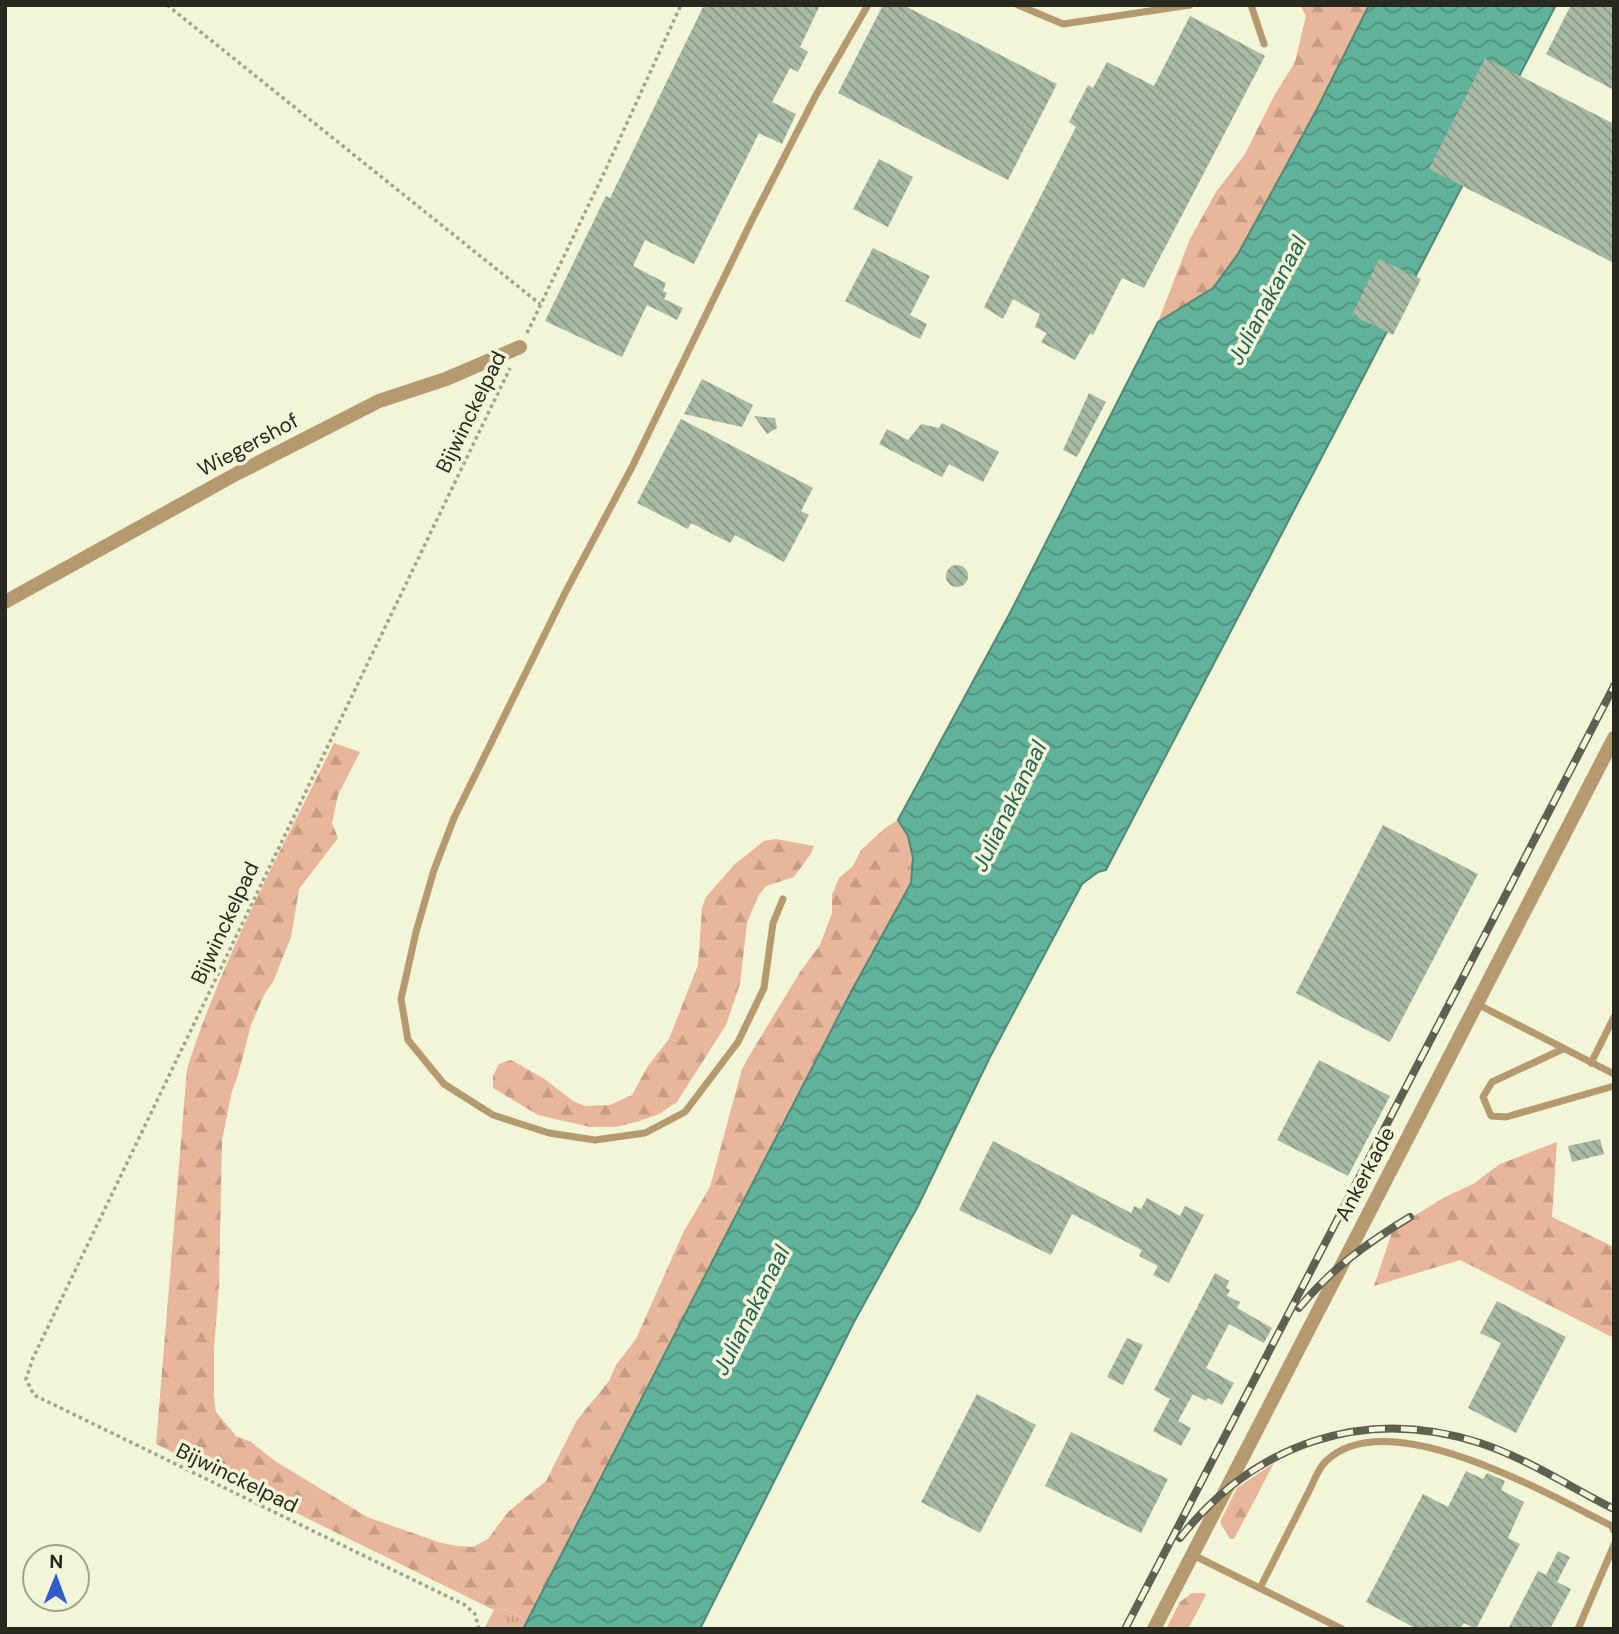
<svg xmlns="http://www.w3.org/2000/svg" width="1619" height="1634" viewBox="0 0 1619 1634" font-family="'DM Sans',sans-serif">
  <defs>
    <pattern id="grass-tufts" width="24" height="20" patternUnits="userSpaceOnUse" patternTransform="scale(1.75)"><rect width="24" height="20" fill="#e8b69b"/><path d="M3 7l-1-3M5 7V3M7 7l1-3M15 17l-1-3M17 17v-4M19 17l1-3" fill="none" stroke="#c79c85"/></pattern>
    <pattern id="forest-firs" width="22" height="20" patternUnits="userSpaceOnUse" patternTransform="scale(1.75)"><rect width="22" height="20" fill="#e8b69b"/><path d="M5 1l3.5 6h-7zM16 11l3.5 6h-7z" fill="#c79c85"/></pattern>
    <pattern id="water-waves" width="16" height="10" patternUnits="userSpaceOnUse" patternTransform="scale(1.75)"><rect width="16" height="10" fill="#61b29a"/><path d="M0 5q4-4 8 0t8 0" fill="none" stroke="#50917d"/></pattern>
    <pattern id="building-back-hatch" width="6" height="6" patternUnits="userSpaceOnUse" patternTransform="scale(1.75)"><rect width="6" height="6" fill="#a7baa4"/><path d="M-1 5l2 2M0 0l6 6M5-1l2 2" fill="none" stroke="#889785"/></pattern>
  </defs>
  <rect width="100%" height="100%" fill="#f3f5d8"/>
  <!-- grass -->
  <path fill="url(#grass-tufts)" d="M504,1609L527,1621L523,1629H484L494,1610Z"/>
  <!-- forest -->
  <g fill="url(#forest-firs)">
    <path d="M1300,5H1369L1317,109L1238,254L1213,288L1158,322L1190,239L1216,192L1245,154L1274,96L1295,62L1306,16Z"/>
    <path d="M334,743L360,752L338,795L332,823L338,838L299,889L291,937L273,982L264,995L251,1025L238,1075L232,1091L222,1140L219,1285L214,1350V1397L216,1412L236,1436L251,1442L275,1461L367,1517L441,1543L457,1546L473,1547L488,1539L508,1512L546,1481L577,1420L609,1381L616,1365L636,1339L684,1231L710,1187L742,1069L751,1053L800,972L820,945L832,913V895L839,878L853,866L861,850L885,828L898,820L908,836L913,858L911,882L851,992L527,1621L504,1609L494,1610L156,1444L187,1069C223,955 282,849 334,743Z"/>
    <path d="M776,839L814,846L810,855L794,877L766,886L758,896L747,923L740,984L726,1025L677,1102L659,1114L637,1122L615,1127H590L538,1115L493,1088V1076L499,1064L511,1060L543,1078L573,1101L585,1106L610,1105L632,1095L648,1066L669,1039L698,965L702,908L706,897L735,864L764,841Z"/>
    <path d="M1557,1142L1552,1217L1614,1247V1338L1460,1260L1374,1286L1393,1229L1445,1197L1473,1184L1500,1164Z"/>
    <path d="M1274,1463L1234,1539H1230L1220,1522L1237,1488Z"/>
    <path d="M1192,1593H1204L1206,1595L1188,1629H1166L1180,1602Z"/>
  </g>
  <!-- water -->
  <path fill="url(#water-waves)" stroke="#508975" stroke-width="2" d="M1369,5H1556C1408,295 1256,581 1106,870L1098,872L1082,884L990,1057L918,1206L854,1322L700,1629H523L851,992L911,883L913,858L908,836L898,820L1011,611L1158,322L1213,288L1238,254L1317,109Z"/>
  <!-- building -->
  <g fill="url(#building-back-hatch)">
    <path d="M704,5H820L800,47L808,52L798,72L790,68L772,102L796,114L782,144L759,133L694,264L645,240L633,266L666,283L663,291L667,293L664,299L683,308L677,320L647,305L622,357L545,321L606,196L610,198Z"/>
    <path d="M883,5H903L1057,84L1008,180L838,93Z"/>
    <path d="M1571,5H1614V90L1546,54Z"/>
    <path d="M1190,16L1265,56L1144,288L1122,278L1093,335L1090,333L1075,360L1041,342L1047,333L1035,327L1040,314L1013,299L1003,319L984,307L1076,127L1069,122L1088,85L1093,88L1107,62L1154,86Z"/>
    <path d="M1485,58L1614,124V263L1429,169Z"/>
    <path d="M879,159L913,177L888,227L853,209Z"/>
    <path d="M873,248L930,276L910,315L927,324L920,339L845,301Z"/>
    <path d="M1379,259L1421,279L1393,335L1352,315Z"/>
    <path d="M702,379L753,405L742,427L684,414Z"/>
    <path d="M1089,393L1106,402L1077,457L1063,450Z"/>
    <path d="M754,416L775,418L777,428L767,434Z"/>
    <path d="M681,419L813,488L801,511L809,515L784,562L735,535L730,543L691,523L688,529L637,503Z"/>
    <path d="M942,423L999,452L983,482L949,464L942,477L879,444L887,429L908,440L921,424L939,428Z"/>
    <circle cx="957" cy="576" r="11"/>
    <path d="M1383,825L1478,874L1390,1042L1296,993Z"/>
    <path d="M1319,1060L1390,1096L1348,1176L1277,1140Z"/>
    <path d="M1600,1139L1604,1154L1572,1162L1568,1146Z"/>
    <path d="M993,1141L1131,1213L1134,1206L1141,1209L1147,1198L1180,1216L1185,1206L1204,1215L1169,1283L1153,1275L1158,1266L1139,1256L1142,1250L1072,1214L1051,1255L959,1210Z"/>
    <path d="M1215,1273L1229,1281L1226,1288L1230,1290L1227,1296L1240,1302L1237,1308L1272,1328L1264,1343L1229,1324L1206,1368L1234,1383L1222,1405L1208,1398L1206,1401L1193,1394L1178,1421L1191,1428L1181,1446L1153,1431L1170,1399L1154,1390Z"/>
    <path d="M1497,1301L1566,1337L1516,1433L1468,1408L1501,1343L1480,1333Z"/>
    <path d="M1127,1338L1143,1345L1123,1385L1107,1377Z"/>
    <path d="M977,1394L1036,1425L980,1533L921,1502Z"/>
    <path d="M1071,1432L1168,1479L1141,1533L1045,1486Z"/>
    <path d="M1466,1471L1483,1479L1487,1473L1505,1481L1501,1490L1524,1502L1508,1538L1520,1544L1476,1629L1464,1623L1460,1629H1417L1366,1602L1423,1494L1448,1507Z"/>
    <path d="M1558,1551L1570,1557L1557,1582L1571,1589L1550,1629H1508L1538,1571L1546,1575Z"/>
  </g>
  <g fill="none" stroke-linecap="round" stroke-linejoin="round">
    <!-- path -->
    <g stroke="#a2a48e" stroke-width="3.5" stroke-dasharray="3.5 3.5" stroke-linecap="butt">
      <path d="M167,5L540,304"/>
      <path d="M527,333L605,171L681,5"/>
      <path d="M479,1629L475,1614L465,1605L34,1395L26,1379L33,1358L510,368"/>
    </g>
    <!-- lane -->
    <g stroke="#b49a6e" stroke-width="7">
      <path d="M1018,5L1063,24L1190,5"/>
      <path d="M1251,5L1264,44"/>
      <path d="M783,899L773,923L764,988L738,1042L685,1112L645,1133L595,1140L549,1133L493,1115L444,1084L408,1040L401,999L416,932L434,870L454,818L565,593L632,467L752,220L816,95L868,5"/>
      <path d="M1477,1004L1614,1074"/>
      <path d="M1563,1049L1492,1082L1483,1097L1491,1116L1506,1117L1614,1086"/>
      <path d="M1591,1063L1614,1017"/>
      <path d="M1193,1555L1342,1629"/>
      <path d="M1260,1588C1276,1556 1292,1525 1308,1493C1313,1484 1318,1468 1326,1461C1388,1401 1549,1495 1612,1526L1614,1531"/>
      <path d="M1578,1629L1614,1545"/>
    </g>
    <!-- street -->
    <g stroke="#b49a6e" stroke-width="14">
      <path d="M5,602L236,474L379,401L446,379L520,347"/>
      <path d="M1154,1629L1614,738"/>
    </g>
    <defs>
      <g id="rail">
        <path d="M1299,1308C1331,1269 1367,1243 1410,1217"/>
        <path d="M1180,1538C1254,1444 1364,1405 1480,1443C1526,1458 1570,1487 1614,1509"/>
        <path d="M1125,1629L1614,686"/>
      </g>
    </defs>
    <!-- rail casing -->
    <use href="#rail" stroke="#5f6051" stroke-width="8"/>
    <!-- rail -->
    <use href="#rail" stroke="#f3f5d8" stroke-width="5" stroke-dasharray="16" stroke-linecap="butt"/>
  </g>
  <g text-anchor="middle" stroke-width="7" stroke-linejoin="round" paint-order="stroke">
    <!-- street labels -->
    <g font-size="21" fill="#28291e" stroke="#f3f5d8">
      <text transform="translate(471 412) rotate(-64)" y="7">Bijwinckelpad</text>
      <text transform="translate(248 445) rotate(-28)" y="7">Wiegershof</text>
      <text transform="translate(225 923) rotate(-65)" y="7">Bijwinckelpad</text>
      <text transform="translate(1365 1174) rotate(-62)" y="7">Ankerkade</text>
      <text transform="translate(237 1478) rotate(26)" y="7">Bijwinckelpad</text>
    </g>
    <!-- water labels -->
    <g font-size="23" font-style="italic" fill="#246453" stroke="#f3f5d8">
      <text transform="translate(1267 300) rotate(-62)" y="8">Julianakanaal</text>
      <text transform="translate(1009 806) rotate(-64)" y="8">Julianakanaal</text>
      <text transform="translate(751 1310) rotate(-63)" y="8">Julianakanaal</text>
    </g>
  </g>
  <!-- border -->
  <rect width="1619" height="1634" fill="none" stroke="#28291e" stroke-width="14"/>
  <!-- north arrow -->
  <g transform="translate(56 1578) rotate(1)"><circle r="33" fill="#f3f5d8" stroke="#a2a38e" stroke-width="2"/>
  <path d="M0-5L12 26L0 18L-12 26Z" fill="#325ccc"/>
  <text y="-10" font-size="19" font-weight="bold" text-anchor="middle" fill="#28291e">N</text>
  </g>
</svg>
